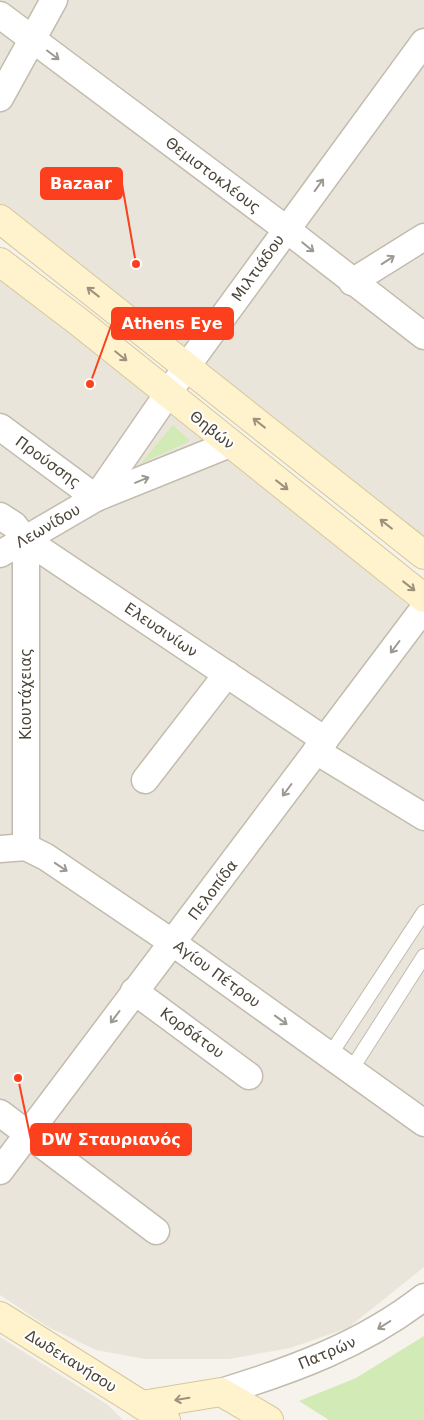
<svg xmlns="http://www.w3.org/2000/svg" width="424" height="1420" viewBox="0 0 424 1420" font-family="'DejaVu Sans',sans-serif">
  <rect width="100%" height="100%" fill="#f6f3ec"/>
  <!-- residential -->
  <g fill="#eae5da">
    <path d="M0,0H424V545L0,207Z"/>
    <path d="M0,271L424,618V1267L348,1328L290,1348L229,1359H145L96,1350L48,1327L0,1295Z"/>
    <path d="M0,1337L108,1405L123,1420H0Z"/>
  </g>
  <!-- green -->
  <g fill="#d2eab5">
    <path d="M173,425L190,441L140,464Z"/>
    <path d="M424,1336V1420H329L299,1401L356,1378Z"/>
  </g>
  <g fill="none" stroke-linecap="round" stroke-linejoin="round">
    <defs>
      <g id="lane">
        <path d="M330,1055L424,912"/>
        <path d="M351,1070L424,956"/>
      </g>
      <g id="street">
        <path d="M0,15L286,229L424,336"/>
        <path d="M0,98L54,0"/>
        <path d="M352,282L424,237"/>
        <path d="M0,427L96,498"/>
        <path d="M96,498L187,366L424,42"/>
        <path d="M0,516L14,525L26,540L325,740"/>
        <path d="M0,554L96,498L230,444"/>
        <path d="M316,751L424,817"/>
        <path d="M145,780L227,674"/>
        <path d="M26,847V540"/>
        <path d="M0,849L26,847L46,857L173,943L424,1123"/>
        <path d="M134,991L249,1076"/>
        <path d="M0,1113L156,1231"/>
        <path d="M0,1171L424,608"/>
        <path d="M221,1392C293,1370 364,1344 424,1297"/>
      </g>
      <g id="secondary">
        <path d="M0,219L424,555"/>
        <path d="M0,262L79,322L424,598"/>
        <path d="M0,1316L166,1420"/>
        <path d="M142,1405L221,1392L269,1420"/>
      </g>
    </defs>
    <!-- lane casing -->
    <use href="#lane" stroke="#c2bbae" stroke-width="16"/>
    <!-- street casing -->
    <use href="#street" stroke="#c2bbae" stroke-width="29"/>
    <!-- secondary casing -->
    <use href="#secondary" stroke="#d6c79b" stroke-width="30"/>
    <!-- lane -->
    <use href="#lane" stroke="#fff" stroke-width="14"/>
    <!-- street -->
    <use href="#street" stroke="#fff" stroke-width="26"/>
    <!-- secondary -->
    <use href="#secondary" stroke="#fff3cd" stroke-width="28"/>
  </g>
  <!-- one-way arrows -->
  <defs><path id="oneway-shaft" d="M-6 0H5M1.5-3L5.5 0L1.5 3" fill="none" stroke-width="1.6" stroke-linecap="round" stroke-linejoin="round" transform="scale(1.25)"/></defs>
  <g stroke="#9c9892">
    <use href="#oneway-shaft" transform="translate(53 55) rotate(37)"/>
    <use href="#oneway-shaft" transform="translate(319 185) rotate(-54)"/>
    <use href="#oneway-shaft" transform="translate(308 247) rotate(39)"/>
    <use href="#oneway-shaft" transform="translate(388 260) rotate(-33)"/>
    <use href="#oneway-shaft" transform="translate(142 480) rotate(-22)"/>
    <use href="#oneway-shaft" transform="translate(395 647) rotate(127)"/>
    <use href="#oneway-shaft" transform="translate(287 790) rotate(127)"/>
    <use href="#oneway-shaft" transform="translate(61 867) rotate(34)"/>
    <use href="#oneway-shaft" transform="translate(115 1017) rotate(127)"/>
    <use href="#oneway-shaft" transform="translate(281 1020) rotate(36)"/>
    <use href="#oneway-shaft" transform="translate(384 1325) rotate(148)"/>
  </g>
  <g stroke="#9c937c">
    <use href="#oneway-shaft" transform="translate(93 292) rotate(-142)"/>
    <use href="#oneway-shaft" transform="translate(121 356) rotate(39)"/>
    <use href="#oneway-shaft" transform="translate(259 423) rotate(-142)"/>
    <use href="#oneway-shaft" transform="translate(282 485) rotate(38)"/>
    <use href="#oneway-shaft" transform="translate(386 524) rotate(-142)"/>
    <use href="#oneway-shaft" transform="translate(409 586) rotate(38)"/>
    <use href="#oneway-shaft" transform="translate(182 1399) rotate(171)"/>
  </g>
  <g text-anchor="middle" stroke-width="4" stroke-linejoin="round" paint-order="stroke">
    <!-- street labels -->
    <g font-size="15" fill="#4b4439" stroke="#fff">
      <text transform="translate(213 175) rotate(37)" y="5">Θεμιστοκλέους</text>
      <text transform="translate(258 268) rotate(-54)" y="5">Μιλτιάδου</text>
      <text transform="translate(212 430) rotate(38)" y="5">Θηβών</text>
      <text transform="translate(48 462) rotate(36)" y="5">Προύσσης</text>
      <text transform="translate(48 526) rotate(-30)" y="5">Λεωνίδου</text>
      <text transform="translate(161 630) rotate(34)" y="5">Ελευσινίων</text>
      <text transform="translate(26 694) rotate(-90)" y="5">Κιουτάχειας</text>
      <text transform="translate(213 890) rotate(-53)" y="5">Πελοπίδα</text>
      <text transform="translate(217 974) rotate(36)" y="5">Αγίου Πέτρου</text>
      <text transform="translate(192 1033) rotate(36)" y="5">Κορδάτου</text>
      <text transform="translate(327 1353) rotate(-23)" y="5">Πατρών</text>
      <text transform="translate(71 1361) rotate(32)" y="5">Δωδεκανήσου</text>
    </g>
  </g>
  <!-- callouts -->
  <path fill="none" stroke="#fc3f1d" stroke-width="2" d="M136 264L122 184M90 384L112 323M18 1078L31 1140"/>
  <g fill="#fc3f1d" stroke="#fff" stroke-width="2">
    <circle cx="136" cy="264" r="5"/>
    <circle cx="90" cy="384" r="5"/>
    <circle cx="18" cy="1078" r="5"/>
  </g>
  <g fill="#fc3f1d" stroke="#fc3f1d" stroke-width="2">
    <rect x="41" y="168" width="81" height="31" rx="5"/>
    <rect x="112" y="308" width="121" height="31" rx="5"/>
    <rect x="31" y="1124" width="160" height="31" rx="5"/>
  </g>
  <g font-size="16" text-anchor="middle" font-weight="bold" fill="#fff">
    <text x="81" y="189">Bazaar</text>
    <text x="172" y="329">Athens Eye</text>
    <text x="111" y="1145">DW Σταυριανός</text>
  </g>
</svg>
